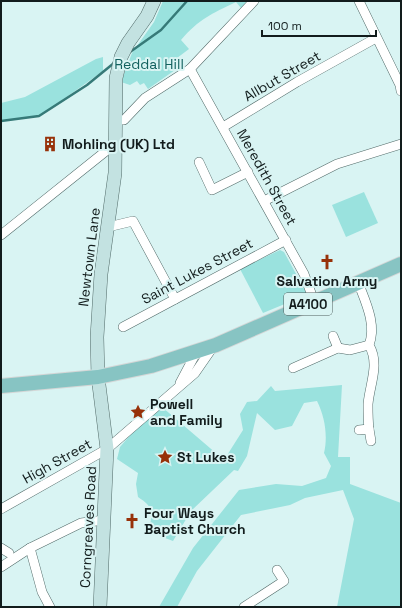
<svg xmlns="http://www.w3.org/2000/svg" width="402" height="608" viewBox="0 0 402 608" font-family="'Space Grotesk',sans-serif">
  <rect width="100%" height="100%" fill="#d9f4f3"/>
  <!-- green -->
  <g fill="#9ae2de">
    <path d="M163,1L246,2L241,8L236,2C211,14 199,19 181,40L189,49L169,64L175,70L148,89L144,83L140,85L137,81L130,85L121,82L132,53L154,22Z"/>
    <path d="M103,57V71L40,116L1,121V103L25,97L96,59Z"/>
    <path d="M364,192L378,223L346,237L332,205Z"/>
    <path d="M280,250L284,252L306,292L304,296L263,313L240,269Z"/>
    <path d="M342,385L338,457H350V484L401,503V607H337L354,519L343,490L305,498L290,505L241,515L197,571L177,607H159L193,548L239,490L276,484L302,486L326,478L331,466L324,453C328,436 325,417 317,401L304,403L292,426L275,430L257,413L247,456L238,471L234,470L191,511L173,541L165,538L150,527C152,510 153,507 138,497L136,484L138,473L117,459L120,447L132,433L162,407L224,460L243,430L240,414L247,402L257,401L271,386L275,391Z"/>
  </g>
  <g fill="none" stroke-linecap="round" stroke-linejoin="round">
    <!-- stream -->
    <g stroke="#367a78" stroke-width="2.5">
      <path d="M130,52L161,30L187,1"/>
      <path d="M1,121L39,116L87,85L114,63"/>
    </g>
    <defs>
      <g id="minor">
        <path d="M359,1L400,85L401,91"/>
        <path d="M190,69L304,274L314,301"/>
        <path d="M115,120H124L145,98L190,69L254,1"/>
        <path d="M223,127L297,82L376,38"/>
        <path d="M199,162L212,190L248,172"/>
        <path d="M264,201L337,164L401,144"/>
        <path d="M108,227L133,221L175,299"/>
        <path d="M1,235L116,143"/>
        <path d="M358,282C365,301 377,324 369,345C380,364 370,383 368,404C368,412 368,421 369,429"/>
        <path d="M123,327L286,240"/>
        <path d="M333,336L338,348"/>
        <path d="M293,368L338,348L350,350L369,345"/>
        <path d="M180,383L197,351"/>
        <path d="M359,430L369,429L371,441"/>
        <path d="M1,509L107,449L195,373L213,347"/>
        <path d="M1,548L9,553"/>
        <path d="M30,548L42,592L50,607"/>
        <path d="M1,567L30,548L81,523L104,520"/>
        <path d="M244,607L284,581L277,570"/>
      </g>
      <path id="secondary" d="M100,607L107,449L98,377L97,337L101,274L115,173L116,78L121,57L128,43L147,16L154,1"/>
      <path id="primary" d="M1,386L98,377L151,366L216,345L401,264"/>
    </defs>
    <!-- minor casing -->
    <use href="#minor" stroke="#516a68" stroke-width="10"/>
    <!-- secondary casing -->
    <use href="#secondary" stroke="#516a68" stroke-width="14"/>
    <!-- primary casing -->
    <use href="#primary" stroke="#d4d6d6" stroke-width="16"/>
    <!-- minor -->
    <use href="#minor" stroke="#fff" stroke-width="9"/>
    <!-- secondary -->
    <use href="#secondary" stroke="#c3e2e1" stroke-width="13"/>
    <!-- primary -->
    <use href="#primary" stroke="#87c4c3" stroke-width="14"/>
  </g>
  <!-- icons -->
  <defs>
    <symbol id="building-bare" viewBox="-9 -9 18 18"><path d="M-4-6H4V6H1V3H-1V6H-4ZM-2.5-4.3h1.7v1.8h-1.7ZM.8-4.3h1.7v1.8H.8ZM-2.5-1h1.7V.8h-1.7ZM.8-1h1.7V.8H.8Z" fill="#973109" stroke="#d9f4f3" stroke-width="2.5" paint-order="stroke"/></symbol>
    <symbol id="church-bare" viewBox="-9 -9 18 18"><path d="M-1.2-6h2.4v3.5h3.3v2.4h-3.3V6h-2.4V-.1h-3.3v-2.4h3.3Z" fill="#973109" stroke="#d9f4f3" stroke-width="2.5" paint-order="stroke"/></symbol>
    <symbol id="sight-bare" viewBox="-9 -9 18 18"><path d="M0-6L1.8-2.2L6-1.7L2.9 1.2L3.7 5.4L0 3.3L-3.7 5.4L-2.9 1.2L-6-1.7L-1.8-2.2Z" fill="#973109" stroke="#d9f4f3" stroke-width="2.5" paint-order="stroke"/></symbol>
  </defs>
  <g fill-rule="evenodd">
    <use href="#building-bare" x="39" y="133" width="22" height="22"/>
    <use href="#church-bare" x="316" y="251" width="22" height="22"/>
    <use href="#sight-bare" x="127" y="401" width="22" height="22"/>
    <use href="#sight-bare" x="154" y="446" width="22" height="22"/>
    <use href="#church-bare" x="121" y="510" width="22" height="22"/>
  </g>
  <g text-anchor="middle" stroke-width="4" stroke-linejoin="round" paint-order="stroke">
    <!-- shield labels -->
    <rect fill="#d9f4f3" stroke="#4e5d5c" stroke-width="1" x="284" y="293" width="48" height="22" rx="3"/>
    <g font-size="13" font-weight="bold" fill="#121c1c">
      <text x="308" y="309">A4100</text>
    </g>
    <!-- park labels -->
    <g font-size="14" fill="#13615f" stroke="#d9f4f3">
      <text x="149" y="69">Reddal Hill</text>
    </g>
    <!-- street labels -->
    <g font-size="14" fill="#121c1c" stroke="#d9f4f3">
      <text transform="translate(282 76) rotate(-30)" y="5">Allbut Street</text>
      <text transform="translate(267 177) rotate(61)" y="5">Meredith Street</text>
      <text transform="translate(89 257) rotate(-83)" y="5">Newtown Lane</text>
      <text transform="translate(197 271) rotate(-28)" y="5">Saint Lukes Street</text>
      <text transform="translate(57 461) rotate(-29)" y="5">High Street</text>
      <text transform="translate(88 527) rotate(-87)" y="5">Corngreaves Road</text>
    </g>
    <!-- poi labels -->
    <g font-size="14" font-weight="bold" fill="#121c1c" stroke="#d9f4f3" text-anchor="start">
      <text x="62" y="149">Mohling (UK) Ltd</text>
      <text x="327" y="286" text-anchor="middle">Salvation Army</text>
      <text x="150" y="409">Powell<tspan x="150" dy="16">and Family</tspan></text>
      <text x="177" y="462">St Lukes</text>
      <text x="144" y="518">Four Ways<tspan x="144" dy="16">Baptist Church</tspan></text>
    </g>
  </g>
  <!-- border -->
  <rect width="402" height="608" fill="none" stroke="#121c1c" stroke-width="4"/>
  <!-- scale -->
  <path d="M262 30v6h114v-6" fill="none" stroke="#121c1c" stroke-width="2"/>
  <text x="268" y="30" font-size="12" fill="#121c1c" stroke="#d9f4f3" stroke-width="3" paint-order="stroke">100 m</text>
</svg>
